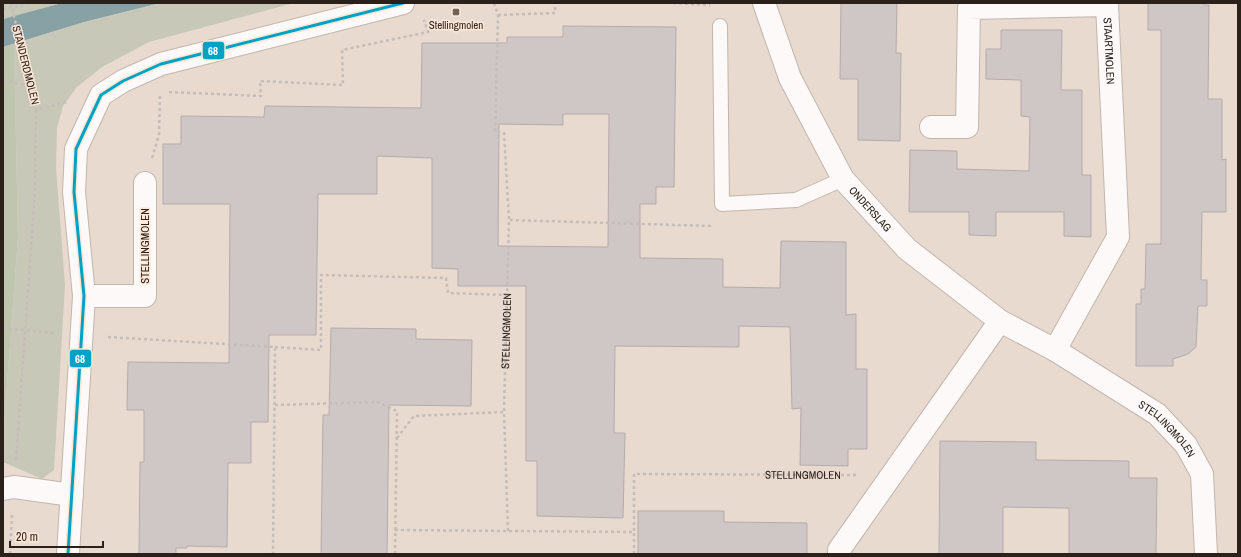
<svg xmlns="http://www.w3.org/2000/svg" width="1241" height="557" viewBox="0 0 1241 557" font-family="'Archivo Narrow',sans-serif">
  <rect width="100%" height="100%" fill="#e9dacf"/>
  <!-- green -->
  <g fill="#c7c8b7">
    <path d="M3,3H62L3,19Z"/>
    <path d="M160,3H294L149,42L102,67L77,87L63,106L57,128L56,168L65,285L54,470L42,479L3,462V439L18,237L14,44L84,22Z"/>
  </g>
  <!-- forest -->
  <path fill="#c0c5af" d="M14,44L18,237L3,439V47Z"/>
  <!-- water -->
  <path fill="#88a1a4" d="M62,3H160L84,22L3,47V19Z"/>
  <!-- building -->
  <g fill="#cfc6c6" stroke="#b5abac" fill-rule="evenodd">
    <path d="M841,3H897L896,53H901L900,141L858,140V79H840Z"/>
    <path d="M1148,3H1204V5H1209L1208,99H1222V160L1226,159V212H1202L1201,280H1207V306H1198L1196,347L1188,354L1173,359V366H1136V304H1141V289H1145L1146,244H1161V30H1148Z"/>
    <path d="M563,26L676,27L674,187H656V204H640V258L723,259V287L780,288L781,241L846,242V315L856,314V369H867V449H848V466L800,465L801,408L792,409L790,327L739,326V347L615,346L614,433H625L623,518L537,516V461H526V286H458V269L432,268V158L377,156V194H318L316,335H269L268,422H251V463H228L227,547L187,546V548H176V554H139L140,462H144V410H127L128,362L229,363L230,204H163V144H181V116L264,117L265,106L421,108L422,43H507V37H563ZM563,114H609L608,247L498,246L499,124L563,125Z"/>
    <path d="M1001,30H1062L1061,90H1082V175H1091V237L1064,236V212H996V236L969,235V212H909L910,150L957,151V169L1029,171L1030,117L1021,116V80L986,79V49H1001Z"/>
    <path d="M331,328L416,329V339L472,340L471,406L389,405L387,554H321L323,415H329Z"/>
    <path d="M940,441L1036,442V460L1129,461V478H1157L1156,554H1069V508L1003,507V554H939Z"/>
    <path d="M638,511H724V522L807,523V554H638Z"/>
  </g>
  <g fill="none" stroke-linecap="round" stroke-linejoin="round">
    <defs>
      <path id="lane" d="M720,26L722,204L796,200L843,179"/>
      <g id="street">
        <path id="s3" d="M764,3L790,78L843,179L907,249L1000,321L1055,350L1157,414L1186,445L1202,474L1206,554"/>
        <path id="s4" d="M931,127H967L969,8L1107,5L1118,237L1055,350"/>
        <path d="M84,296H145V183"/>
        <path d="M3,489L14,487L72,495"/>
        <path d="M839,554V550L1000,321"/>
      </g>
      <path id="secondary" d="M68,554L84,296L74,192L76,149L101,95L123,81L161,64L403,3"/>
    </defs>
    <!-- lane casing -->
    <use href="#lane" stroke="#c1b6ad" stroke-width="16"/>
    <!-- street casing -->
    <use href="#street" stroke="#c1b6ad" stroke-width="24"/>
    <!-- secondary casing -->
    <use href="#secondary" stroke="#c1b6ad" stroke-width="24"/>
    <!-- path -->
    <g stroke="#c4bdb9" stroke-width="2.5" stroke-dasharray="3 3" stroke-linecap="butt">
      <path d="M11,3L36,110L67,102"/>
      <path d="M494,3L498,15L495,132L504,133L509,220"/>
      <path d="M673,3L710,5"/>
      <path d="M3,9L29,3"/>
      <path d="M498,15L555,13V3"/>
      <path d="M3,80L29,86"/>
      <path d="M169,92L261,96L260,81L343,85L342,50L428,32L424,20"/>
      <path d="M152,158L159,135L160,94"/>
      <path d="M3,328L55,333"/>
      <path d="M108,337L275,347L273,554"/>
      <path d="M275,347L321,350V275L446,278L448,293L507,295"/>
      <path d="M275,405L377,402L397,411L395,554"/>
      <path d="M397,438L414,416L504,412"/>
      <path d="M16,460L35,191L36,110"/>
      <path id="s1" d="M395,530L634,532V474L859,475"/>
      <path id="s2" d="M508,531L504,412L509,220L713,226"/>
      <path d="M10,554L12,515"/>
      <path d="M634,554V532"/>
    </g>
    <!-- lane -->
    <use href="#lane" stroke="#fcf9f8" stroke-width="14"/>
    <!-- street -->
    <use href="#street" stroke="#fcf9f8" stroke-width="22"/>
    <!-- secondary -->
    <use href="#secondary" stroke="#fcf9f8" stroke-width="22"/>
    <defs>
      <path id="bus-1" d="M68,554L84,296L74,192L76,149L101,95L123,81L161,64L403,3"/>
    </defs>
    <!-- bus-1 casing -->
    <use href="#bus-1" stroke="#fde7d7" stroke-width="6"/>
    <!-- bus-1 -->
    <use href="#bus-1" stroke="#02a2c5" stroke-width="3"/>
  </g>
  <!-- markers -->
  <rect fill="#6e6259" stroke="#fde7d7" stroke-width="1.5" x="452" y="8" width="8" height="8" rx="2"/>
  <g text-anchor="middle" stroke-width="3" stroke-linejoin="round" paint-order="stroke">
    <!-- poi labels -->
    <g font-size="11" fill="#2b211a" stroke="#fde7d7">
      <text x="456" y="29">Stellingmolen</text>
    </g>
    <!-- street labels -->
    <g font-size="11" fill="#2b211a" stroke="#fde7d7">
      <text dy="4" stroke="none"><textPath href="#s4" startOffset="339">STAARTMOLEN</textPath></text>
      <text transform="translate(26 65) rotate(76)" y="4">STANDERDMOLEN</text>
      <text dy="4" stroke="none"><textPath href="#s3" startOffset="234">ONDERSLAG</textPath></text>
      <text transform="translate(145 246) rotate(-90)" y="4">STELLINGMOLEN</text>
      <text dy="4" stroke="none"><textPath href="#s2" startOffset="200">STELLINGMOLEN</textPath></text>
      <text dy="4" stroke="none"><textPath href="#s3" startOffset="606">STELLINGMOLEN</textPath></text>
      <text dy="4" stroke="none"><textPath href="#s1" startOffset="466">STELLINGMOLEN</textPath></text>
    </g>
  </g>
  <g stroke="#fde7d7" stroke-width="1.5">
    <rect x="202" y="41" width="23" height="19" rx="4" fill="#02a2c5"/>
    <rect x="69" y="349" width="23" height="19" rx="4" fill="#02a2c5"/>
  </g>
  <g font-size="11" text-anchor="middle" font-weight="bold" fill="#fff">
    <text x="213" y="55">68</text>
    <text x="80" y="363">68</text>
  </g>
  <!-- border -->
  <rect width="1241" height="557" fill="none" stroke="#2b211a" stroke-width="8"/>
  <!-- scale -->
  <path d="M10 541v6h93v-6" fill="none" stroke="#2b211a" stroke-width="2"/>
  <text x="16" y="541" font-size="12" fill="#2b211a" stroke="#fde7d7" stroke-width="3" paint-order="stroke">20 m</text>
</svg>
